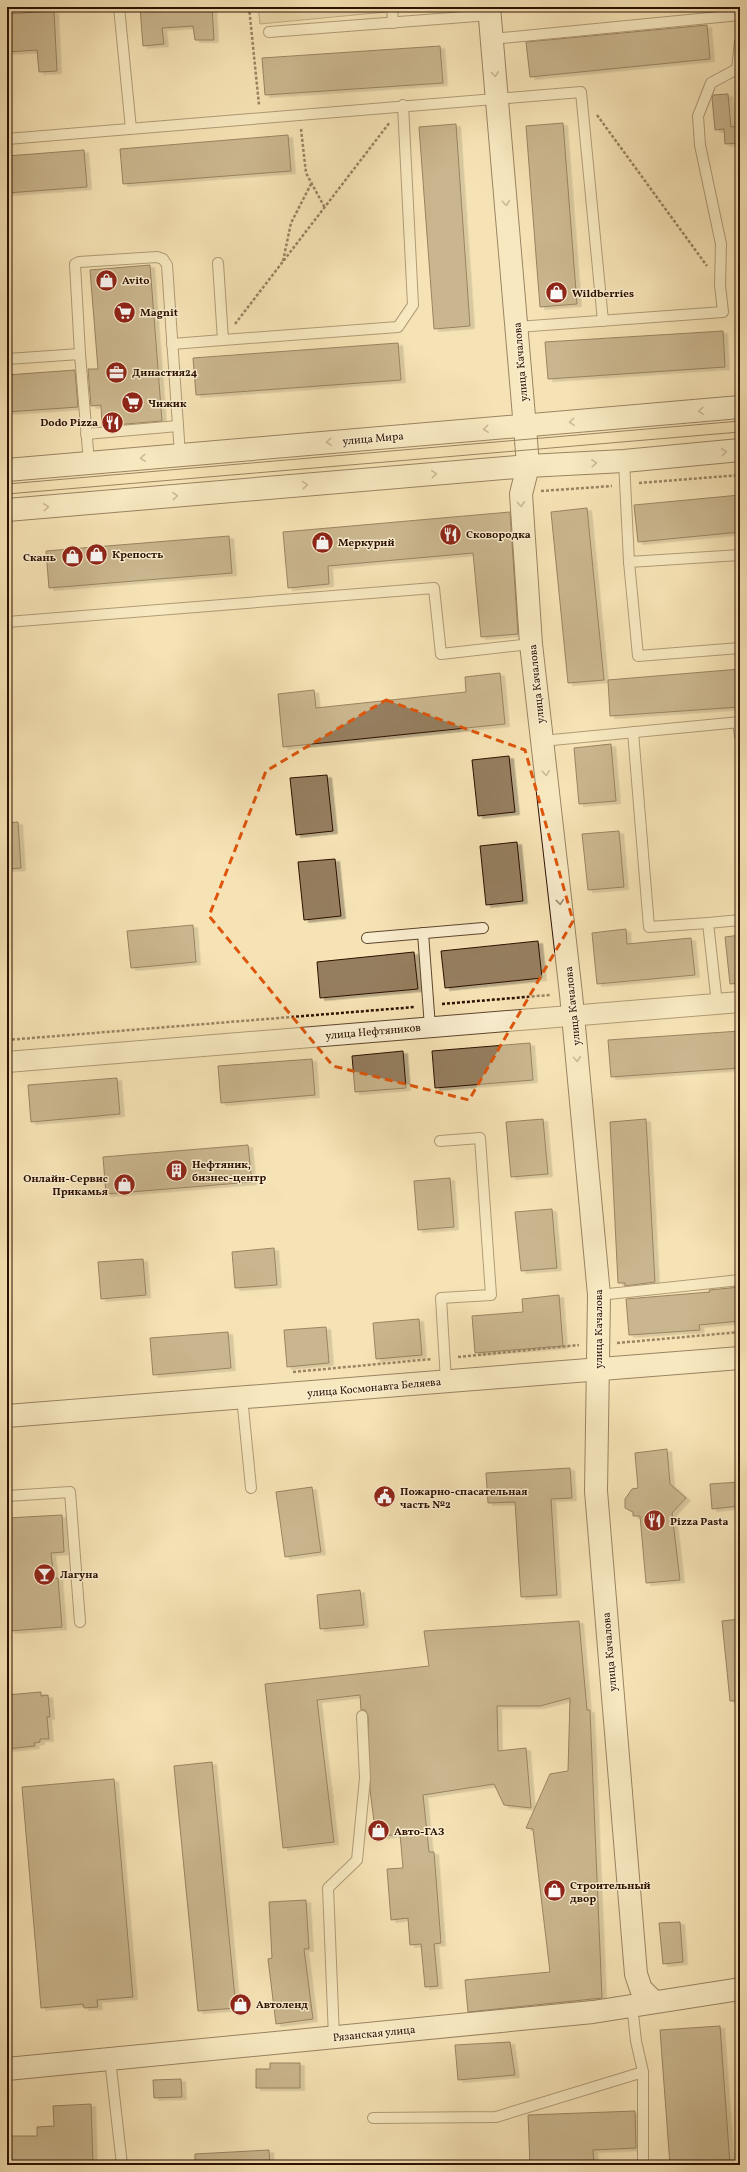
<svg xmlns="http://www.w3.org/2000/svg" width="747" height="2172" viewBox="0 0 747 2172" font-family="Vollkorn,serif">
  <defs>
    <filter id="shadow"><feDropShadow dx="4.5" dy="2.5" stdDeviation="0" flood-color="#0004"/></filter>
  </defs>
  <rect width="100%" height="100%" fill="#f6e3b5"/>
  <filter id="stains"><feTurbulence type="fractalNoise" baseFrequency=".005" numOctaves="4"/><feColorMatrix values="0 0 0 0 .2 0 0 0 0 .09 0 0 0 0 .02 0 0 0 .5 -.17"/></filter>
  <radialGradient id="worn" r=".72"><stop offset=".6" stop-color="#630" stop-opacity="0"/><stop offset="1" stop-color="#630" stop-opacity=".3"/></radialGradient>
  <!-- green -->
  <path fill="#d4bf96" stroke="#80684b" d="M258,7H385L386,12L260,24Z"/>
  <!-- building -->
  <g fill="#957e5e" stroke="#2c1000" filter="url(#shadow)">
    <path d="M140,7H212L214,40H195L193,26L162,28L164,44L143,46Z"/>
    <path d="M54,11L57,71L39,72L37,50L7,52V14Z"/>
    <path d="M707,25L710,59L530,77L526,42Z"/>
    <path d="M440,46L443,83L265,95L262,58Z"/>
    <path d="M728,94L731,127L740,126V143L725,144L724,129L715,130L712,98L713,95Z"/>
    <path d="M563,123L577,304L540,307L526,126Z"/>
    <path d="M456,124L470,326L434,329L419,127Z"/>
    <path d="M288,135L291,171L123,184L120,149Z"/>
    <path d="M84,150L87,187L7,193V156Z"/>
    <path d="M150,265L162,421L102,426L101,405L91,406L88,369H98L90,270Z"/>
    <path d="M723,331L725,367L548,379L545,342Z"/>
    <path d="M398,343L401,380L196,395L193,358Z"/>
    <path d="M75,370L78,407L7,412V375Z"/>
    <path d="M740,495V532L638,542L634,505Z"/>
    <path d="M587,508L604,680L568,683L551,512Z"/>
    <path d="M510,512L518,634L481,637L473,553L328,566L329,584L288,588L283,532Z"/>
    <path d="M229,536L232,573L49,588L46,551Z"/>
    <path d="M740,669V707L610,716L608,680Z"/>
    <path d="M500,673L505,724L283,747L278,694L314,690L316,708L466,692L465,677Z"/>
    <path d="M611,744L616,801L579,804L574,748Z"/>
    <path d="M509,756L515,812L478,816L472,760Z"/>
    <path d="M327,775L333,831L296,835L290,778Z"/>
    <path d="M18,822L21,868L7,869V823Z"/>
    <path d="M619,831L624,887L588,890L582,834Z"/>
    <path d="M517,842L523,901L486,905L480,846Z"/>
    <path d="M335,859L341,916L304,920L298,862Z"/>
    <path d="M193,925L196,962L131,968L127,931Z"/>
    <path d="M626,929L627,944L691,938L695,975L597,984L592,933Z"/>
    <path d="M740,935V983L730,984L725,937Z"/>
    <path d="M538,941L542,978L445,988L441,951Z"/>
    <path d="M414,952L418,989L320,998L317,962Z"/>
    <path d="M740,1031V1068L611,1077L608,1040Z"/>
    <path d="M530,1043L533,1080L435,1088L432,1051Z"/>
    <path d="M403,1051L406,1088L355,1092L352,1056Z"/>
    <path d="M312,1059L315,1095L221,1103L218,1066Z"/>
    <path d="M117,1078L120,1114L31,1122L28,1085Z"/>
    <path d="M543,1119L548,1174L511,1177L506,1122Z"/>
    <path d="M646,1119L655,1282L625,1286V1283H618L610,1122Z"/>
    <path d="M248,1145L252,1182L106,1194L103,1157Z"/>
    <path d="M450,1178L454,1227L418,1230L414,1181Z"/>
    <path d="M552,1209L557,1268L521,1271L515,1212Z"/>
    <path d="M274,1248L277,1285L235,1288L232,1252Z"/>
    <path d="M143,1259L146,1295L101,1299L98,1262Z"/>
    <path d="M740,1287V1321L699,1325L700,1330L629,1335L626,1299L710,1292L709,1290Z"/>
    <path d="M559,1295L563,1346L475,1353L472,1316L523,1312L522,1299Z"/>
    <path d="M419,1319L422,1355L376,1359L373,1323Z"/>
    <path d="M326,1327L329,1363L287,1367L284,1330Z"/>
    <path d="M228,1332L231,1368L153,1375L150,1338Z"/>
    <path d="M667,1449L670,1484L686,1498L672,1513L680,1580L646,1583L640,1516H633V1512L625,1508V1499L632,1489L638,1488L635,1453Z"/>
    <path d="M570,1468L572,1498L551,1499L557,1595L521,1597L515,1502L488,1503L486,1473Z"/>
    <path d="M740,1482V1506L712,1509L710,1484Z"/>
    <path d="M312,1487L321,1552L285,1557L276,1492Z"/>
    <path d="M62,1515L64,1552L51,1553L54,1578H58L62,1627L10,1631L7,1597V1518Z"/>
    <path d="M360,1590L364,1625L320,1629L317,1595Z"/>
    <path d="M740,1619V1701H730L722,1621Z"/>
    <path d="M579,1621L587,1710H590L602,1998L468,2012L465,1980L550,1972L533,1829L526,1828L550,1774L568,1771L570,1698L540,1706H497L498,1751L526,1748L531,1808L504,1805L494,1784L423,1795L429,1852H434L441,1943L434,1944L438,1986L425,1987L421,1944L410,1945L408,1918L391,1920L387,1869L403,1868L400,1834L376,1837L370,1790L368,1716L365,1710H361L360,1695L317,1700L334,1842L283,1848L265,1684L429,1666L424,1631Z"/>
    <path d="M41,1692V1696L48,1695L50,1717H47L49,1739H40V1742L34,1743L35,1746L7,1749V1695Z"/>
    <path d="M212,1762L236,2008L198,2011L174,1766Z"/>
    <path d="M114,1779L133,1997L97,2000L98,2007L84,2008L83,2004L41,2008L22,1787Z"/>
    <path d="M306,1900L309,1949H304L313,2019L276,2024L268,1959L272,1958L269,1902Z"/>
    <path d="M680,1922L683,1962L663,1964L659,1923Z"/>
    <path d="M720,2026L730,2165H670L660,2030Z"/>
    <path d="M510,2042L515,2075L458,2080L455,2045Z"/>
    <path d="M270,2063H300V2088H256V2069H270Z"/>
    <path d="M181,2079L182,2097L154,2098L153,2080Z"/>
    <path d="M91,2104L93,2165H7V2136H37V2127L54,2126L53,2106Z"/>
    <path d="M635,2111L636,2148L593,2150L594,2165H530L528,2115Z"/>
    <path d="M269,2150L270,2165H195V2154Z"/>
  </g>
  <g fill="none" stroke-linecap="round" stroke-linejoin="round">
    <defs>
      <g id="lane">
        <path d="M119,7L131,129"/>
        <path d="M392,7L393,23"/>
        <path d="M269,32L490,15"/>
        <path d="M492,39L740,15"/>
        <path d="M7,139L581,92L603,321"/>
        <path d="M218,263L223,340L398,327L413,305L403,105"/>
        <path d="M517,327L723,312L720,285L721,244L700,145L698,116L711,83L737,69L740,42"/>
        <path d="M172,344L223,340"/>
        <path d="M80,354L75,264L79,262L157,257L163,259L167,265L180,455"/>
        <path d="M7,359L80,354L89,463"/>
        <path d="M86,434L178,426"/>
        <path d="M624,461L629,562L740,555"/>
        <path d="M629,562L638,656L740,648"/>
        <path d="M7,622L434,588L441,654L531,644"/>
        <path d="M738,722L740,736"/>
        <path d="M633,732L649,927L708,923"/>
        <path d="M542,741L740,722"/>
        <path d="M423,933L430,1027"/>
        <path d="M367,938L483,928"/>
        <path d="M717,1004L708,923L740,920"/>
        <path d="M440,1141L480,1138L491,1295L441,1298L446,1381"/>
        <path d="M599,1295L740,1280"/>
        <path d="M242,1397L251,1488"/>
        <path d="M7,1496L70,1492L80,1622"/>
        <path d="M632,2005L636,2041L643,2072V2165"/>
        <path d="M334,2037L328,1888L357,1860L365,1778L362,1716"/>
        <path d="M110,2059L122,2165"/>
        <path d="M373,2118L496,2117L643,2072"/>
      </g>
      <path id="street" d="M7,1062L740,1002"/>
      <g id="secondary">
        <path d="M489,7L526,440L528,466L521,494L531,644L571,994L599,1295L596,1491L636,1974L641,1989L653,2001"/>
        <path d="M7,470L740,407"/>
        <path d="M7,510L528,466L624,461L740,450"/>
        <path d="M7,1416L740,1358"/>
        <path d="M7,2069L593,2012L740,1989"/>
      </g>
    </defs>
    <!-- lane casing -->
    <use href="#lane" stroke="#5e452d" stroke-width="12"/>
    <!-- street casing -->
    <use href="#street" stroke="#5e452d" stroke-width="22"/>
    <!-- secondary casing -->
    <use href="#secondary" stroke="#2c1000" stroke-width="24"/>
    <!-- path -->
    <g stroke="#2c1000" stroke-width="2.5" stroke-dasharray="3 2" stroke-linecap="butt">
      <path d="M249,7L259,105"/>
      <path d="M597,115L707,266"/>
      <path d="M301,129L306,173L325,208"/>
      <path d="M283,261L291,223L311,184"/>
      <path d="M235,324L390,122"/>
      <path d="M639,483L740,475"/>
      <path d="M541,491L612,486"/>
      <path d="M442,1004L550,995"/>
      <path d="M7,1040L415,1007"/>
      <path d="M617,1343L740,1332"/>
      <path d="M458,1357L579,1345"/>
      <path d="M293,1372L432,1359"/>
    </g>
    <!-- lane -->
    <use href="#lane" stroke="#f9edcf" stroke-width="10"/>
    <!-- street -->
    <use href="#street" stroke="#f9edcf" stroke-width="20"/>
    <!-- secondary -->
    <use href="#secondary" stroke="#f9edcf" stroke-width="22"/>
    <!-- tram -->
    <g stroke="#2c1000" stroke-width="1">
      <path d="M7,484L740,421"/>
      <path d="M7,494L740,432"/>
    </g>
  </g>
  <!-- one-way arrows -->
  <defs><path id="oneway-chevron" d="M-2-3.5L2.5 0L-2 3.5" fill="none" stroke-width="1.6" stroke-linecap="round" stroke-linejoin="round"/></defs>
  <g stroke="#9d8a72">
    <use href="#oneway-chevron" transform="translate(495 74) rotate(85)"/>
    <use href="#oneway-chevron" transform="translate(506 203) rotate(85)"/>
    <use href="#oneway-chevron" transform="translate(701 411) rotate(175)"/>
    <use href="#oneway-chevron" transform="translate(572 422) rotate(175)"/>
    <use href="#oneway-chevron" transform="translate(486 429) rotate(175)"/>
    <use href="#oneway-chevron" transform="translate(329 442) rotate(175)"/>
    <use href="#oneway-chevron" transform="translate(724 452) rotate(-5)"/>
    <use href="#oneway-chevron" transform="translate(143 458) rotate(175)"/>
    <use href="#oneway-chevron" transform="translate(594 463) rotate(-4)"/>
    <use href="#oneway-chevron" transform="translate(434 474) rotate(-5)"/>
    <use href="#oneway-chevron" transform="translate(305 485) rotate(-5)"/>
    <use href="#oneway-chevron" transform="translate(175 496) rotate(-5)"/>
    <use href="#oneway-chevron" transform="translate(521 504) rotate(86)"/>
    <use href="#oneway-chevron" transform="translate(46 507) rotate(-5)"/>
    <use href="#oneway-chevron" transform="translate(546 773) rotate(84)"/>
    <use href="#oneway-chevron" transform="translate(560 902) rotate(84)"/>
    <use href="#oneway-chevron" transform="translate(577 1059) rotate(85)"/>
  </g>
  <!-- marked area -->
  <path d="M0 0H747V2172H0ZM386,700L525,750L573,921L469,1100L333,1066L209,916L266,771Z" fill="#f6e3b5" fill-opacity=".55" fill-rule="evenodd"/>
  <path fill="none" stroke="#df550b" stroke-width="3" stroke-dasharray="8 5" stroke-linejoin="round" d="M386,700L525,750L573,921L469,1100L333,1066L209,916L266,771Z"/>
  <!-- icons -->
  <defs>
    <symbol id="shop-disc" viewBox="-11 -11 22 22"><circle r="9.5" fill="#8f2418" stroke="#f9edcf"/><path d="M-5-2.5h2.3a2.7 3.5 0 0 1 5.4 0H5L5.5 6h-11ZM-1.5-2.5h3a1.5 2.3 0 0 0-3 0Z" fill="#fff"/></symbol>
    <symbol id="supermarket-disc" viewBox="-11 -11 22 22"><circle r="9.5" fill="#8f2418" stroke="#f9edcf"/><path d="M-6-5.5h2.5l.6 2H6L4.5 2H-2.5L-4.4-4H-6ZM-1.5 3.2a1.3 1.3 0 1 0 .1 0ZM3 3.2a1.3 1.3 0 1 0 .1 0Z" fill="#fff"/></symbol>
    <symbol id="office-disc" viewBox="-11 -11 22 22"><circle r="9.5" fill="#8f2418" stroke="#f9edcf"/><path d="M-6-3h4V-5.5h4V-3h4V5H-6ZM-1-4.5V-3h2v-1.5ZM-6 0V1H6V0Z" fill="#fff"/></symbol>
    <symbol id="restaurant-disc" viewBox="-11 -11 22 22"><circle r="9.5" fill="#8f2418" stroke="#f9edcf"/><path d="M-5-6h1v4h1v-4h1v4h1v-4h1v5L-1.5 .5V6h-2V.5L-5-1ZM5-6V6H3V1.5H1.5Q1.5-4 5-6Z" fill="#fff"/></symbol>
    <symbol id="building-disc" viewBox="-11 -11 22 22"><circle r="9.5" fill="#8f2418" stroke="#f9edcf"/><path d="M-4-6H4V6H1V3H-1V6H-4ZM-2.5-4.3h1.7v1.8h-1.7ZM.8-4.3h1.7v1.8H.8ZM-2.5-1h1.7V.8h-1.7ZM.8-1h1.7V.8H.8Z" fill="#fff"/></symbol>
    <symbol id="civic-disc" viewBox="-11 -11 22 22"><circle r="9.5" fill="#8f2418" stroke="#f9edcf"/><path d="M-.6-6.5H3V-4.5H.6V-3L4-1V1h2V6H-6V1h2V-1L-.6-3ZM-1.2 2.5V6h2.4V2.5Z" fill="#fff"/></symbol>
    <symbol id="bar-disc" viewBox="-11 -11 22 22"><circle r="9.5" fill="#8f2418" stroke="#f9edcf"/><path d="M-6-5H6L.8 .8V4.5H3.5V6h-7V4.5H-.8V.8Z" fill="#fff"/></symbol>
  </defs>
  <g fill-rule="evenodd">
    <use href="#shop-disc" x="94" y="268" width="25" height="25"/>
    <use href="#shop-disc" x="544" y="280" width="25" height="25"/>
    <use href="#supermarket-disc" x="112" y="300" width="25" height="25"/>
    <use href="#office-disc" x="104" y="360" width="25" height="25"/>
    <use href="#supermarket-disc" x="120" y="390" width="25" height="25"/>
    <use href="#restaurant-disc" x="100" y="410" width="25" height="25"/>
    <use href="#restaurant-disc" x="438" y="522" width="25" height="25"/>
    <use href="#shop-disc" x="310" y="530" width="25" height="25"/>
    <use href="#shop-disc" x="84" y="542" width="25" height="25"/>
    <use href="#shop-disc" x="60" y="544" width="25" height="25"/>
    <use href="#building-disc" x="164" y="1158" width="25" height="25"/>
    <use href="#shop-disc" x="112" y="1172" width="25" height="25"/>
    <use href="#civic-disc" x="372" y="1484" width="25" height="25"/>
    <use href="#restaurant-disc" x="642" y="1508" width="25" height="25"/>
    <use href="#bar-disc" x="32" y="1562" width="25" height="25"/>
    <use href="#shop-disc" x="366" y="1818" width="25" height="25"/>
    <use href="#shop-disc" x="542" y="1878" width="25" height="25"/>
    <use href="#shop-disc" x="228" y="1992" width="25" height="25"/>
  </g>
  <g text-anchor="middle" stroke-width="3" stroke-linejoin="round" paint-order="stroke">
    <!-- poi labels -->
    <g font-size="11" font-weight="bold" fill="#2c1000" stroke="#f9edcf" text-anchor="start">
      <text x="122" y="284">Avito</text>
      <text x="572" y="297">Wildberries</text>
      <text x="140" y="316">Magnit</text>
      <text x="132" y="376">Династия24</text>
      <text x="148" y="407">Чижик</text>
      <text x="98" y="426" text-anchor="end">Dodo Pizza</text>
      <text x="466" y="538">Сковородка</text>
      <text x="338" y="546">Меркурий</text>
      <text x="112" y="558">Крепость</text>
      <text x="56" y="561" text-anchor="end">Скань</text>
      <text x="192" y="1168">Нефтяник,<tspan x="192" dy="13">бизнес-центр</tspan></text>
      <text x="108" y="1182" text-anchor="end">Онлайн-Сервис<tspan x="108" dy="13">Прикамья</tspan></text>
      <text x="400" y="1495">Пожарно-спасательная<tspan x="400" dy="13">часть №2</tspan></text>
      <text x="670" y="1525">Pizza Pasta</text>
      <text x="60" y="1578">Лагуна</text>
      <text x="394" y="1835">Авто-ГАЗ</text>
      <text x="570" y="1889">Строительный<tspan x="570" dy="13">двор</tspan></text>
      <text x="256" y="2008">Автоленд</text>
    </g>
    <!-- street labels -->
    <g font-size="11" fill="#2c1000" stroke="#f9edcf">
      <text transform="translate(520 362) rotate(-95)" y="4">улица Качалова</text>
      <text transform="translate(373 438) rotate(-5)" y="4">улица Мира</text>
      <text transform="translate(536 684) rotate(-96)" y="4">улица Качалова</text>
      <text transform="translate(572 1006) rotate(-96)" y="4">улица Качалова</text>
      <text transform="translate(373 1031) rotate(-5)" y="4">улица Нефтяников</text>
      <text transform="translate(598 1329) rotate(-90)" y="4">улица Качалова</text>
      <text transform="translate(374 1387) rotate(-5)" y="4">улица Космонавта Беляева</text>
      <text transform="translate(609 1652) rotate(-95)" y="4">улица Качалова</text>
      <text transform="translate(374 2033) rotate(-6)" y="4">Рязанская улица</text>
    </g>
  </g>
  <!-- margin -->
  <rect width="747" height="2172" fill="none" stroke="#f6e3b5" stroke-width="24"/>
  <rect x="8" y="8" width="731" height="2156" fill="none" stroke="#2c1000" stroke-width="2"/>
  <rect x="12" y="12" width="723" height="2148" fill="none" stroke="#2c1000"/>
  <rect width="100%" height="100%" filter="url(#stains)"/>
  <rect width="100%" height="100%" fill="url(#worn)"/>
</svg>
